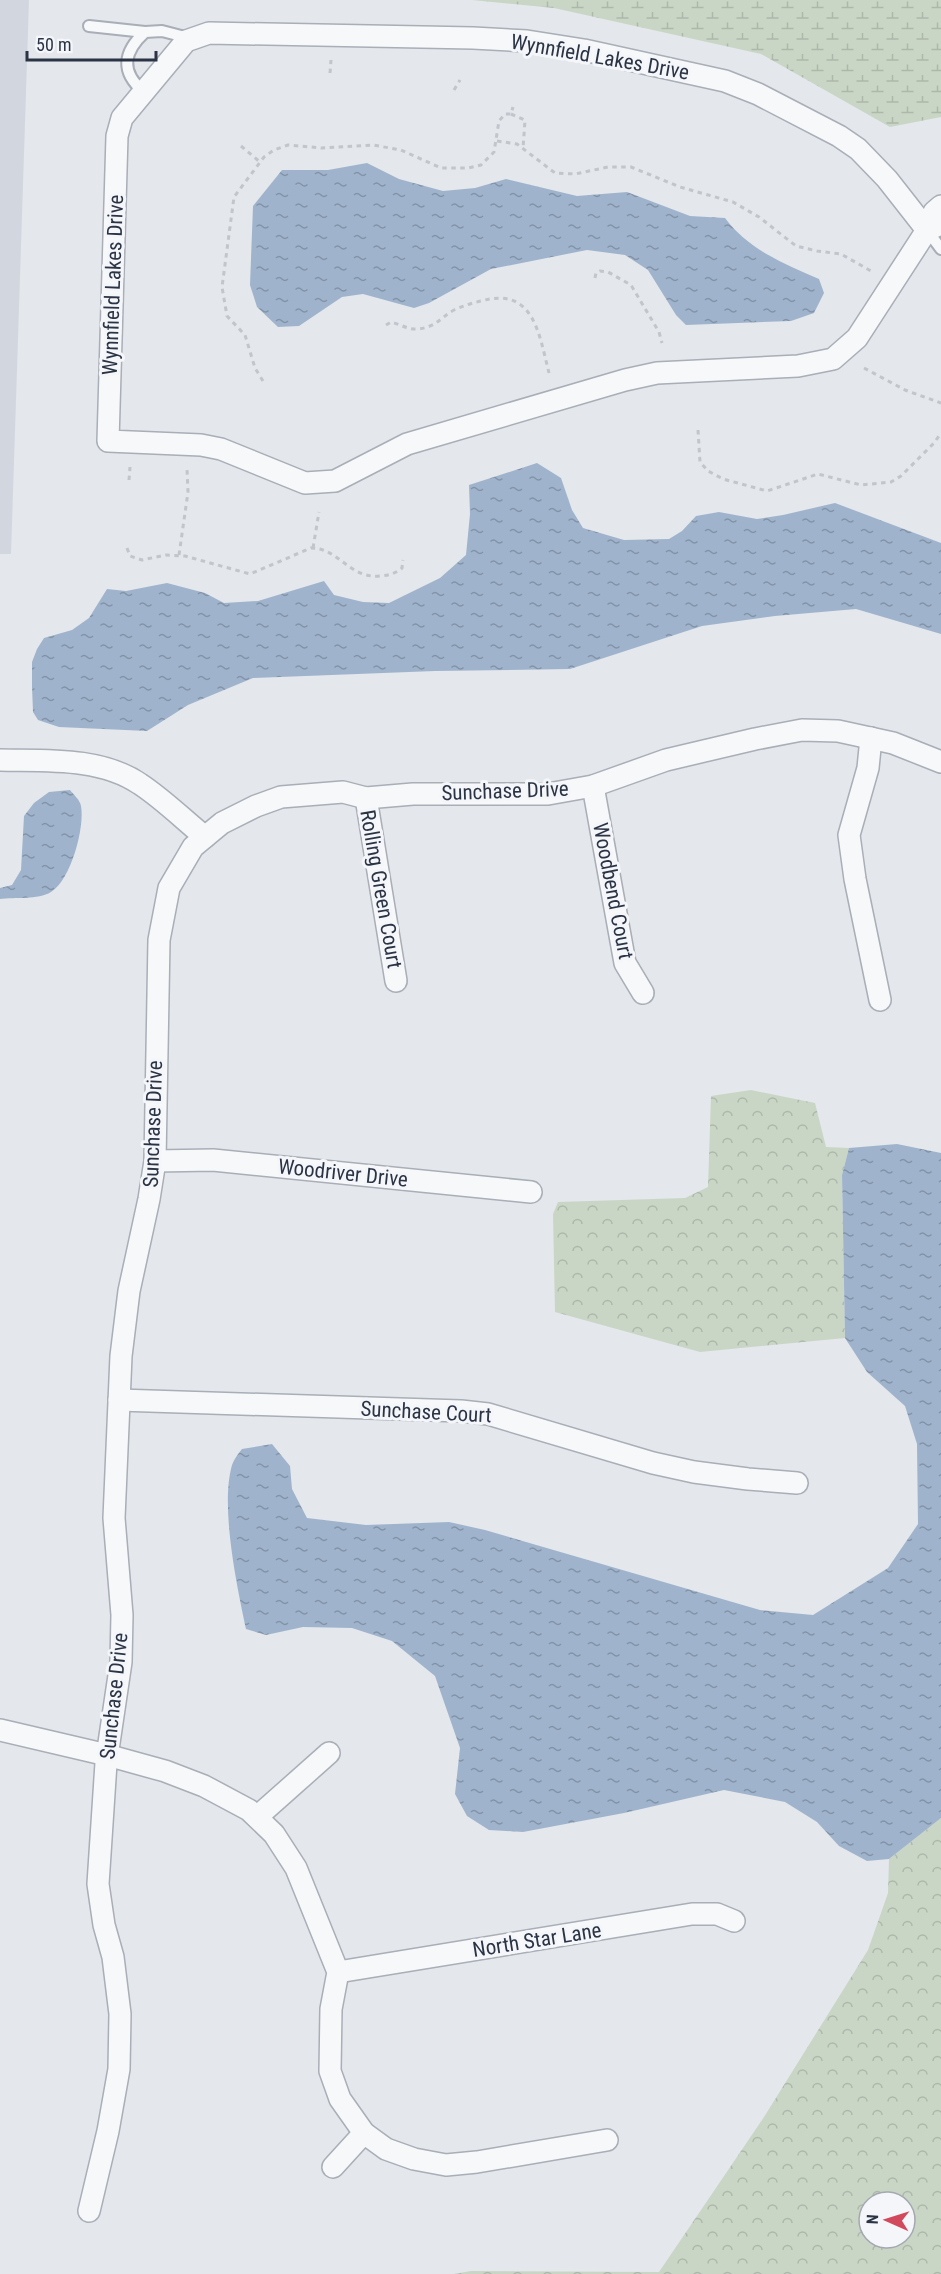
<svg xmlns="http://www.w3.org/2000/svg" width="941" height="2274" viewBox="0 0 941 2274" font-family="'Roboto Condensed',sans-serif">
  <defs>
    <pattern id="forest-crowns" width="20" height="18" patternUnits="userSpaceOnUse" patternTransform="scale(1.5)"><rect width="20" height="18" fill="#c9d6c5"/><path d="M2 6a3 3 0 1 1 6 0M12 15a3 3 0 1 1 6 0" fill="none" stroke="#adb8ab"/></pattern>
    <pattern id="wetland-marsh" width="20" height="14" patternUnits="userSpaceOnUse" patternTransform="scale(1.5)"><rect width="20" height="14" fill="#c9d6c5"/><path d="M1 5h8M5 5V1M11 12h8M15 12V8" fill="none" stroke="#adb8ab"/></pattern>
    <pattern id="water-ripples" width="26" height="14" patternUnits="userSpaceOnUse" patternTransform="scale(1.5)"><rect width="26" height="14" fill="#9fb4cc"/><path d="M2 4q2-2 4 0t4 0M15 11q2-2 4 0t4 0" fill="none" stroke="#8293a7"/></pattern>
  </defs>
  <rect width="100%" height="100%" fill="#e4e7ec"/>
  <!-- built -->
  <path fill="#d2d6de" d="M0,0H29L11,554H0Z"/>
  <!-- forest -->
  <g fill="url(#forest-crowns)" fill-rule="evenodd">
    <path d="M751,1090L815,1103L826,1147L849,1148L842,1175L845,1338L700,1352L555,1312L553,1214L558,1202L685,1198L708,1187L711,1096Z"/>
    <path d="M941,1818V2274H454L471,2271L659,2272L764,2117L868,1950L888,1893L889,1859ZM869,2202H905V2238H869Z"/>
  </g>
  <!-- wetland -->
  <path fill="url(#wetland-marsh)" d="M472,0H941V117L890,127L761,54L554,8Z"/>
  <!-- water -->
  <g fill="url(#water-ripples)">
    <path d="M367,163L399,179L443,191L475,188L506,179L577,196L627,192L690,216L725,218C748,249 784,264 819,279L824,293L814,313L791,321L686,325L676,315L648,270L625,255L587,250L491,269L429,303L414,308L363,294L342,297L299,326L278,327L257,307L250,285L253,206L282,170H328Z"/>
    <path d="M537,463L561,478L572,510L583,528L624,540L669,539L682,531L696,516L719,512L757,519L783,515L835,503L941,543V634L856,609L775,616L702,626L570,669L435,671L253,678L188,705L147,731L59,727L38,720L33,712L32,687V662L37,649L44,638L72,630L89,618L107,589L126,591L167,583L205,593L224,603L258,601L324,581L334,595L363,602L389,603L440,578L466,555L470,514L469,485Z"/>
    <path d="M70,790C74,795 80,800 81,806C85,827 71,880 51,892C38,900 15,897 0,899V888L12,885L21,870L24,816L34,803L49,792Z"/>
    <path d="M897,1144L941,1153V1818L889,1859L867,1861L839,1846L817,1822L785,1802L724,1790L624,1813L523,1832L489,1830L467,1816L455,1794L460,1748L435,1676L392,1641L352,1628L303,1627L266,1635L246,1629C237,1586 220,1507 232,1465C234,1459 238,1454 242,1449L272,1444L290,1466L292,1489L307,1518L366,1525L449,1522L485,1530L760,1610L813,1615L888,1568L918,1524L917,1444L905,1406L867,1372L845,1338L842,1175L849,1148Z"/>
  </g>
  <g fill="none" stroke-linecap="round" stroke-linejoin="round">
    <defs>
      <g id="lane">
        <path d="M89,26L145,32"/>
        <path d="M144,92C120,72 123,52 145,32L162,31L189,38"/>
        <path d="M927,230L941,249"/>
      </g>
      <g id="street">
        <path d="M209,33L473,38L527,41L584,50L725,81L758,94L839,136L858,149L887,179L927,230L857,338L833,359L798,366L657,373L625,380L407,444L335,481L305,483L221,449L201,445L108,441L117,136L122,118L186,41Z"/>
        <path d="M941,206L934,212L927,230L941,224"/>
        <path d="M871,738L868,768L849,835L855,879L880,1000"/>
        <path d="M0,760C46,761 101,757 140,784C163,799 184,820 205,837"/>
        <path d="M593,786L625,963L643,993"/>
        <path d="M366,798L396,981"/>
        <path d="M155,1161L213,1160L531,1192"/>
        <path d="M119,1400L461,1411L488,1414L653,1463L694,1472L748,1479L797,1483"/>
        <path d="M0,1730L107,1755L165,1771L204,1786L249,1810L274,1834L296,1868L338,1972L331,2009L330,2071L340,2099L364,2133L386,2149L414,2159L446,2165L477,2162L607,2140"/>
        <path d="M257,1817L329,1753"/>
        <path d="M338,1972L692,1914H717L734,1921"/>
        <path d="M333,2167L364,2133"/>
        <path d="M89,2211L108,2131L119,2069L120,2014L113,1957L104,1925L98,1884L106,1763L121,1662L122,1615L114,1518L121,1356L129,1291L149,1199L155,1161L159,940L169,888L193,847L205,837L222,823L256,806L281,797L343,792L366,798L413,794H548L593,786L666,760L755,739L802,730L838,731L893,743L941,762"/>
      </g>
    </defs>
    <!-- lane casing -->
    <use href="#lane" stroke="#a9aeb7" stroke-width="14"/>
    <!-- street casing -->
    <use href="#street" stroke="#a9aeb7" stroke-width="24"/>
    <!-- path -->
    <g stroke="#c2c5cb" stroke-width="3" stroke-dasharray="4.5 4.5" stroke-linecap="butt">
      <path d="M330,73L331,60"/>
      <path d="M454,90L460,80"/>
      <path d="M511,114L525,120L523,149"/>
      <path d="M497,141L517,144L555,173L575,174L608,167H631L680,187L733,202L759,217L796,246L817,251L841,254L871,271"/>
      <path d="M241,146L260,162"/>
      <path d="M595,278L596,273L600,271L608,272L631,285L659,332L662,343"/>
      <path d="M386,325L391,322C400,324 408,330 418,329C436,327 440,318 454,310C463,306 472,303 481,301C534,286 539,334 549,373"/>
      <path d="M864,368L905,390L941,403"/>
      <path d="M263,381L255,368L245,335L227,316L222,287L234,197L264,157L274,150L288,145L322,148L373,145L401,150L441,168H468L481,165L494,152L499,121L505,114H511L513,107"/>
      <path d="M698,430L700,462L708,471L723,479L767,491L818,474L861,485L891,482L901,476L934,443L941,433"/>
      <path d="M129,480L130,467"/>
      <path d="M127,548L130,556L142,560L166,555L185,556L250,574L311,548C339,548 349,579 380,576C389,575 395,574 402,568L403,560"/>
      <path d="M313,548L319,512"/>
      <path d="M179,555L188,492L187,469"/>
    </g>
    <!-- lane -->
    <use href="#lane" stroke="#f7f8fa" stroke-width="10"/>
    <!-- street -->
    <use href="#street" stroke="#f7f8fa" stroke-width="21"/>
  </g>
  <g text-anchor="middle" stroke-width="6" stroke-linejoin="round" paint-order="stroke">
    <!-- street labels -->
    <g font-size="21" fill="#2b3445" stroke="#f4f6f9">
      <text transform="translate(600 57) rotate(10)" y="7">Wynnfield Lakes Drive</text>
      <text transform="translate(113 285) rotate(-88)" y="7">Wynnfield Lakes Drive</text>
      <text transform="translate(505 791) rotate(-2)" y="7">Sunchase Drive</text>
      <text transform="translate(381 889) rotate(80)" y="7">Rolling Green Court</text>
      <text transform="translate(613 891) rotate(79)" y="7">Woodbend Court</text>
      <text transform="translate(153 1124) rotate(-88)" y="7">Sunchase Drive</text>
      <text transform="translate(343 1173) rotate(6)" y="7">Woodriver Drive</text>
      <text transform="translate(426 1412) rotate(3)" y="7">Sunchase Court</text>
      <text transform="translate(114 1696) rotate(-84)" y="7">Sunchase Drive</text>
      <text transform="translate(537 1940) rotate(-9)" y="7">North Star Lane</text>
    </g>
  </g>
  <!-- north arrow -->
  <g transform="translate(887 2220) rotate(273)"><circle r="28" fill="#f4f6f9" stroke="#a4a8b1" stroke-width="1.5"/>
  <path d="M0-4.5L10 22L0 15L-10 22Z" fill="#d1495b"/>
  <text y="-9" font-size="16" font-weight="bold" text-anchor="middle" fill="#2b3445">N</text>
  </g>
  <!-- scale -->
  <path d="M27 51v9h129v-9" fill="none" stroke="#2b3445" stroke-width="3"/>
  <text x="36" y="51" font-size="18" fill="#2b3445" stroke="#f4f6f9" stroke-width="4.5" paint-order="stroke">50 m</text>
</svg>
